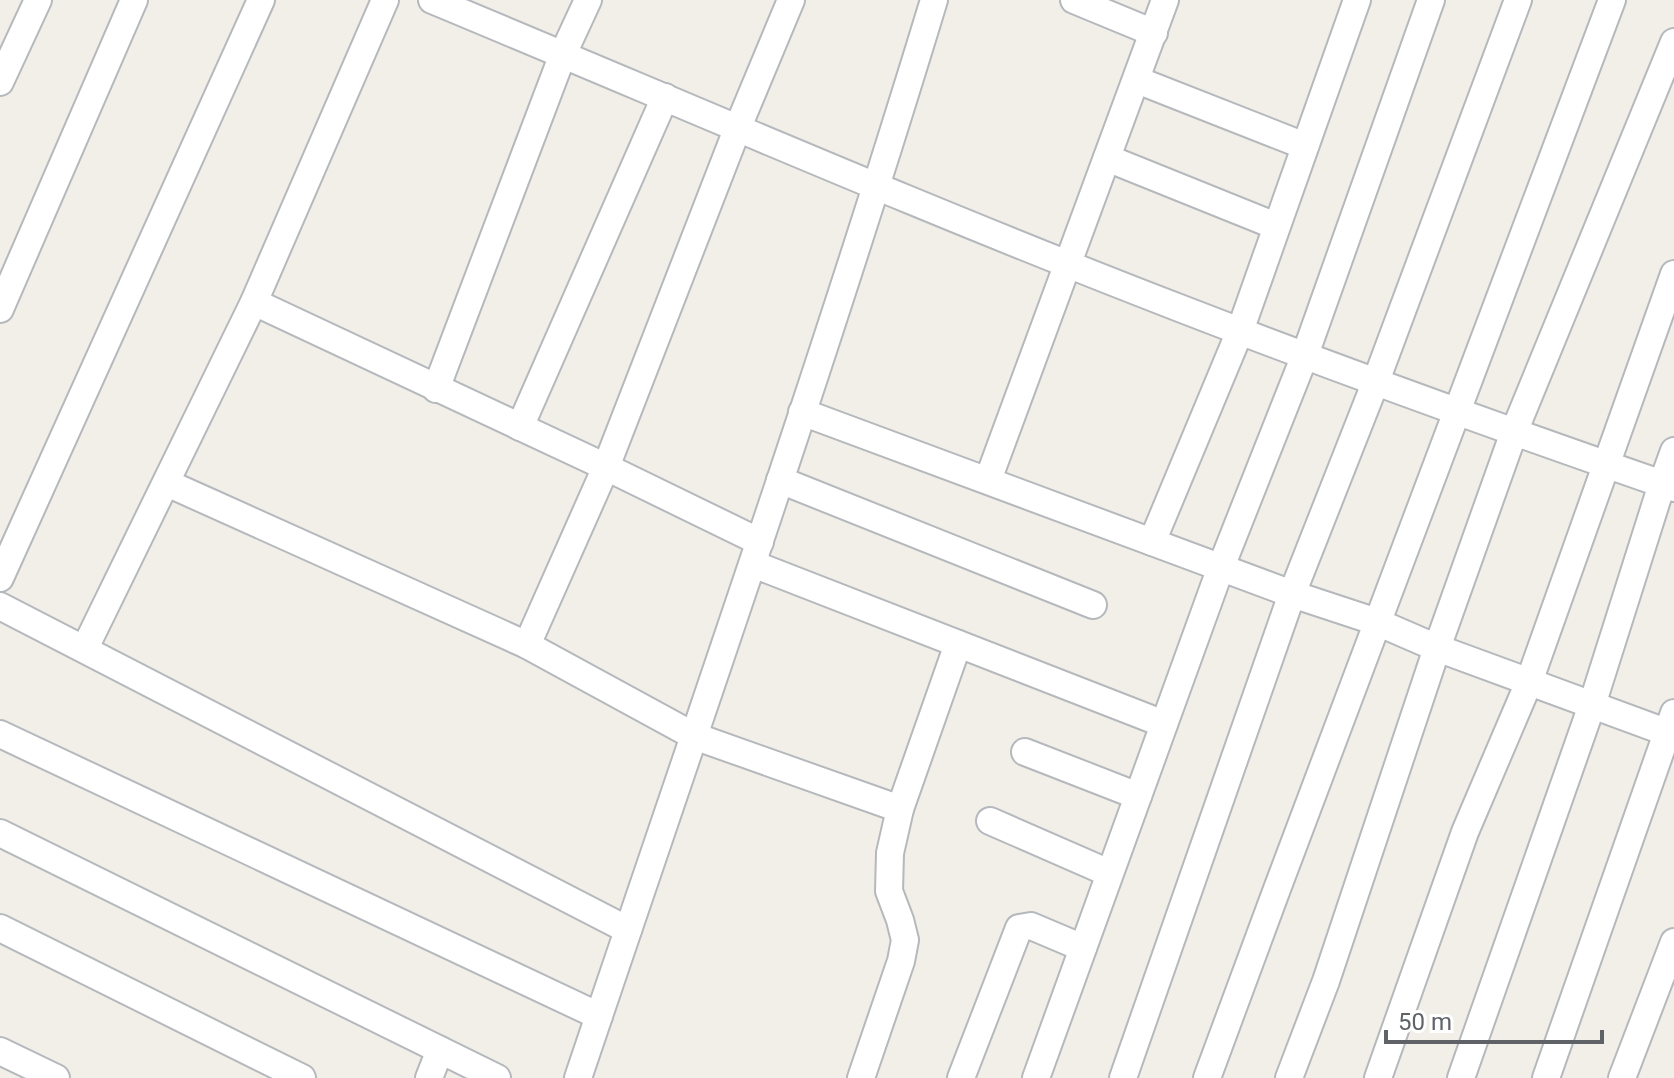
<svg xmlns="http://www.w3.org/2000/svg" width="1674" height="1078" viewBox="0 0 1674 1078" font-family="Roboto,sans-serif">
  <rect width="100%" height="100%" fill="#f1efe8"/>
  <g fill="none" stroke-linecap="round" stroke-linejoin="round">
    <defs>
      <g id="street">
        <path d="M432,0C682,104 930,212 1182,309C1345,372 1509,431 1674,488"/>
        <path d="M1074,0L1154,33"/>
        <path d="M1137,80L1305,146"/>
        <path d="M0,82L38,0"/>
        <path d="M1107,158L1276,226"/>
        <path d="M254,302L606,467L760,542"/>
        <path d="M0,309L134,0"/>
        <path d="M436,389L563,54L588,0"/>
        <path d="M802,412L1292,594L1377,622L1437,648L1674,735"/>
        <path d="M520,427L665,97"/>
        <path d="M780,480L1093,605"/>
        <path d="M988,480L1165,0"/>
        <path d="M167,483L527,645L694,736L900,809"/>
        <path d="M1152,542L1240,331L1357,0"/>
        <path d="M753,564L1164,724"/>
        <path d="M0,578L261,0"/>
        <path d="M0,606L628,930"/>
        <path d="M527,645L606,467L738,127L791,0"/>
        <path d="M85,648L254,302L385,0"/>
        <path d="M0,734L599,1016"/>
        <path d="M1025,752L1138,796"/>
        <path d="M990,821L1109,873"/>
        <path d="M0,833L497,1078"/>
        <path d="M0,928L302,1078"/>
        <path d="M0,1051L56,1078"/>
        <path d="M429,1078L440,1050"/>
        <path d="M578,1078C699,719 824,362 934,0"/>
        <path d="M861,1078L901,961L905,940L900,920L889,891L890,853L900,809L958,644"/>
        <path d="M961,1078L1019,928L1031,926L1083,948"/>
        <path d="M1036,1078L1221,567L1305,355L1431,0"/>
        <path d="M1123,1078L1292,594L1376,381L1518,0"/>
        <path d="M1207,1078L1277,889L1612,0"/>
        <path d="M1289,1078L1326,981L1437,648L1514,432L1674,42"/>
        <path d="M1378,1078L1465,832L1529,682L1674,274"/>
        <path d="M1461,1078L1592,705L1662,484L1674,451"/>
        <path d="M1546,1078L1674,713"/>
        <path d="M1622,1078L1674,942"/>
      </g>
    </defs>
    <!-- street casing -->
    <use href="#street" stroke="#b5b8bc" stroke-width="30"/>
    <!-- street -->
    <use href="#street" stroke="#fff" stroke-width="26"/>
  </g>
  <!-- scale -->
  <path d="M1386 1030v12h216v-12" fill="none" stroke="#5f6368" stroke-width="4"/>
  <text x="1398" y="1030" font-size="24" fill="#5f6368" stroke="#ffffff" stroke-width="6" paint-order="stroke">50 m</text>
</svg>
